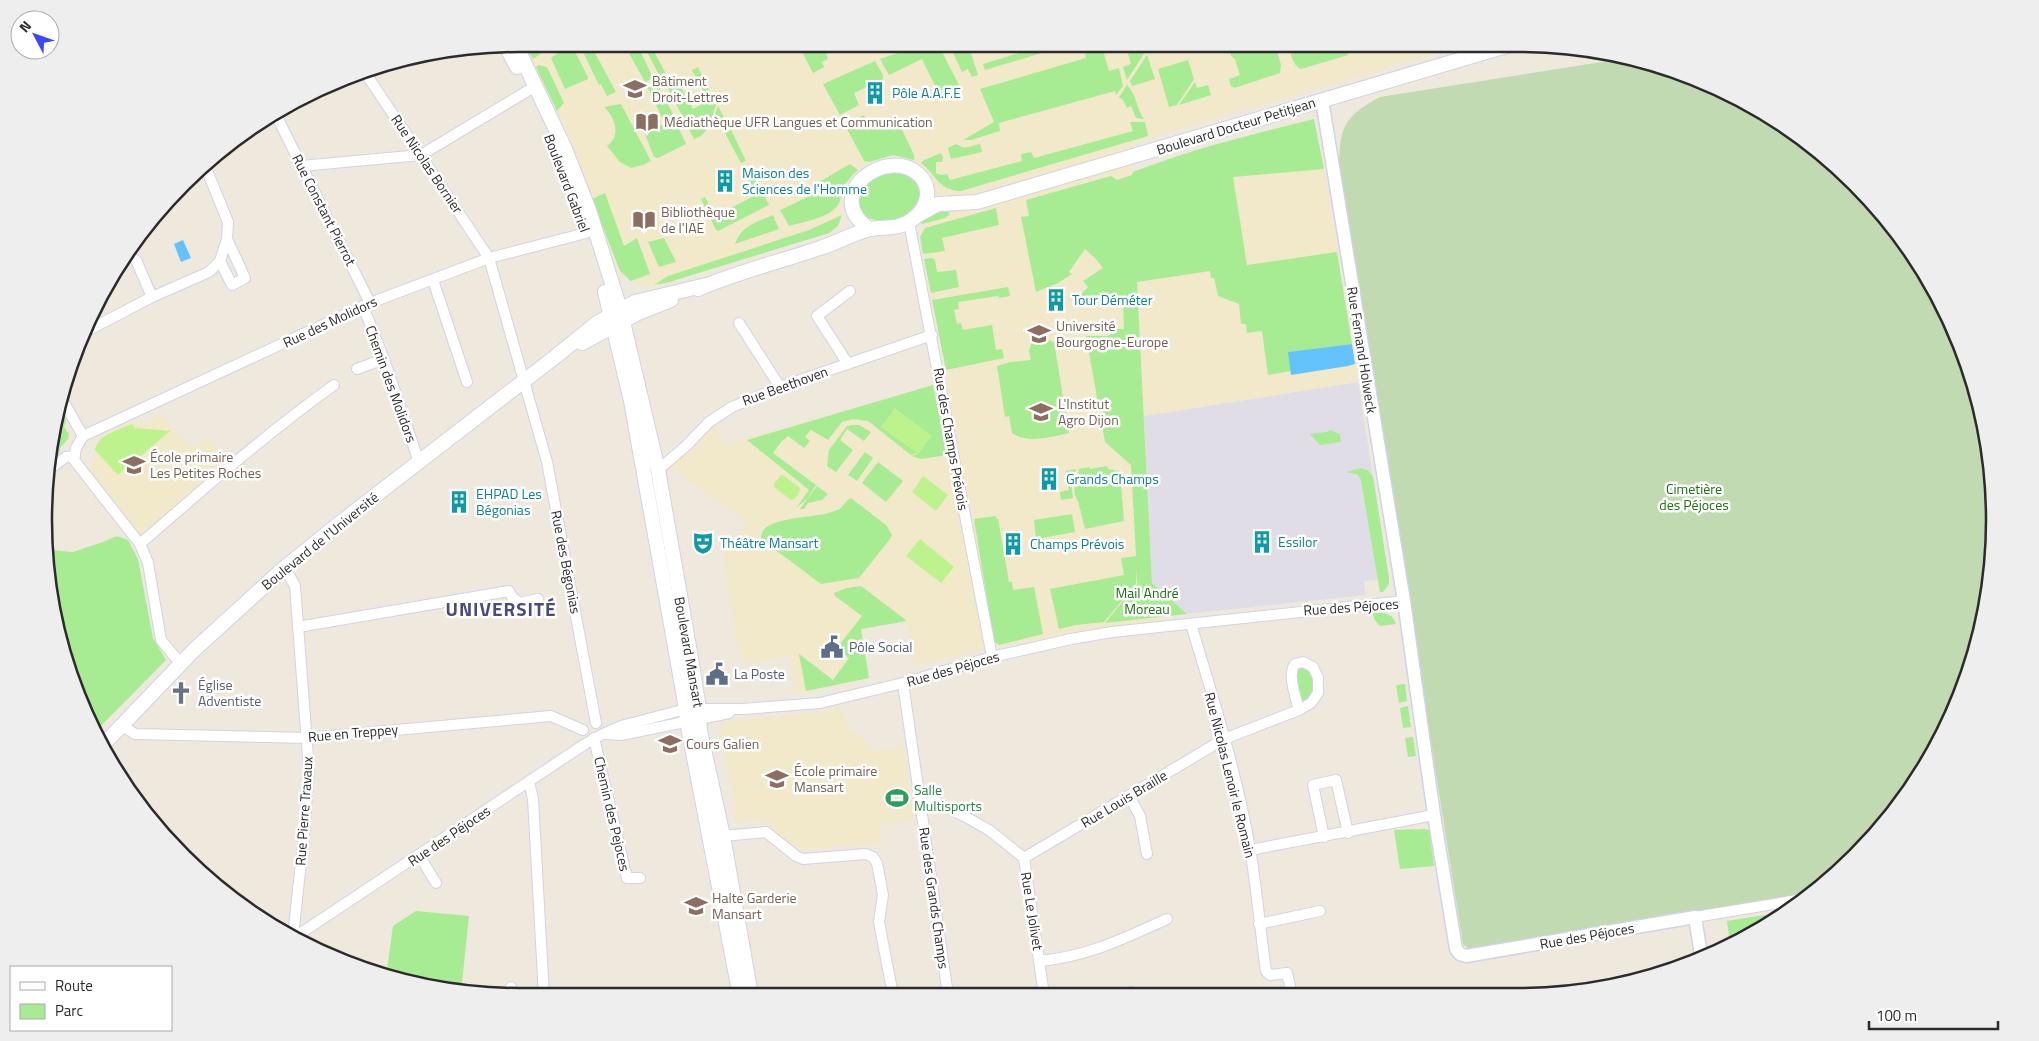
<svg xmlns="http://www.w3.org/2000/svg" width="2039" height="1041" viewBox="0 0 2039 1041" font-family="'Titillium Web',sans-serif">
  <rect width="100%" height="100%" fill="#efe8dc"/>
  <!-- industrial -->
  <path fill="#e1dde6" d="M1358,382L1389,579L1364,581L1366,595L1187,614L1152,583L1144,416Z"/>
  <!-- education -->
  <g fill="#f2e9ca">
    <path d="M524,44L1463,45L1139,141L1130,173L1152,583L1164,622L1075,633L974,651L915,666L906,621L861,628L869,678L841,685L796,693L789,655L744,664L742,652L737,647L723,556L748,523L668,466L717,423L724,445L948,381L920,237L935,179L926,168L909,158L893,155L875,159L869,162L889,166H862L850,177L845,187L842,196L841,221L834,230L666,283L646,286L638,285L624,276L620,271L564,125Z"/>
    <path d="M1324,169L1358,382L1144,416L1137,282L1231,268L1243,239L1233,177Z"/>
    <path d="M161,413L192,449L207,437L229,465L143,539L96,480L92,469L98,441L137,421L145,423Z"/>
    <path d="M843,707L848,733L856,731L871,745L872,752L903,746L914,820L879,824L882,843L796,850L761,819L736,823L733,812H736L720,732L723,722L825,712Z"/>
  </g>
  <!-- green -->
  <g fill="#a7eb93">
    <path d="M524,44H555L533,59Z"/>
    <path d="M579,44H590L616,92L607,96L601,84L599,85Z"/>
    <path d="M628,44L632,46L637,44L653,78L645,82L625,46Z"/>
    <path d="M643,44H650L666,74L660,77Z"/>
    <path d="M798,44H831L834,50L826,54L828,59L822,62L824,67L813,73Z"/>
    <path d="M938,44L959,85L943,94H939L922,59L889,75L880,59L922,45Z"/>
    <path d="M949,44H968L978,75L972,77L968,69L962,72Z"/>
    <path d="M1048,44H1072L985,70L983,64Z"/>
    <path d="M1125,44H1146L1147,49L1127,80L1123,67L1131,64Z"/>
    <path d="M1242,44H1275L1281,65L1280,73L1234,88L1231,86L1229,79L1240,75L1235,59L1231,56L1229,48Z"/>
    <path d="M1288,45H1344L1348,55L1301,69C1292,65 1291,53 1288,45Z"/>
    <path d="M572,46L588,77V79L565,89L551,58L567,47Z"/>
    <path d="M1102,47L1109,71L1119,68L1123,86L1116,95L1115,91L999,123L1000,131L971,140H963L994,122L980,89L1086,58L1085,52Z"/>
    <path d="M1147,55L1155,79L1132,86L1130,81Z"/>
    <path d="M1188,60L1194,79L1177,105L1169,107L1158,69Z"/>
    <path d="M875,61L883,75V79L854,93L859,105L840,115L823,84Z"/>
    <path d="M539,65L547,67L564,103L557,111L536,67Z"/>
    <path d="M698,67L716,105C711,118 709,135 694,139L667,86L678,81L693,109L708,101L692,70Z"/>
    <path d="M656,81L673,114L663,120L647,86Z"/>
    <path d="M1195,82L1197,88L1208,85L1211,95L1179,105Z"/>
    <path d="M1127,85C1137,95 1136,108 1144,119L1136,118L1131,106L1127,108L1123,100L1119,97Z"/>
    <path d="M621,104L651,161L643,165L631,168L620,162L607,146C622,136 615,117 604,107Z"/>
    <path d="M718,106L726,121L710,129Z"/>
    <path d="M864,115L870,127L895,115L914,155V160L893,155L869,162L864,161L845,125Z"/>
    <path d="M674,118L686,144L658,158L654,157L645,134Z"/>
    <path d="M1314,119L1324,169L1233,177L1247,265L1337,252L1352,344L1289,352L1291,371L1268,375L1262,331L1247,333L1246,324H1241L1239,304L1218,296L1214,278H1211L1210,271L1137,282L1152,583L1187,614L1105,623L1137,584L1136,568V584L1104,622L1076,625L1059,629L1050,589L1124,575L1121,558L1136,556L1131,465L1105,442L1086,336H1108L1117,329H1124L1123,302L1090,298L1085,302L1081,294L1088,287L1083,281L1103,268L1095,258L1085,249L1069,272L1072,274L1058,283L1036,292L1021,217L1029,216L1026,200L1111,176L1117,180L1132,175L1133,172C1191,149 1253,134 1314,119Z"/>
    <path d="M1130,122H1145L1148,136L961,191C937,190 937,175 921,163L924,160L941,153L943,157L942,162H936V173L941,175L947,174L950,180L1022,161L1021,154L1031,152L1034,158L1133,131Z"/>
    <path d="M731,130L746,161L741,163L725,133Z"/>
    <path d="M956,144L964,148L980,144L982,152L951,159L948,148Z"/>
    <path d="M850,164L858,170C838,188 851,189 820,186L819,182Z"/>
    <path d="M904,171L918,181C919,185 921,190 921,193C921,197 918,201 916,204C904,222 880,225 862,215L856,194L859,189L881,173Z"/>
    <path d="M752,173L769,205L718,231L716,230L701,199L705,197L715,216L756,195L747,176Z"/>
    <path d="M605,193L624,246L637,238L650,274L631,281L620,271L592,199Z"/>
    <path d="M812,195L829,197L841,196C840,217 805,221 789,226L780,210Z"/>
    <path d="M996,208L999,225L942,238L945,251L923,254L920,237L925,228Z"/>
    <path d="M939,211L948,212L950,214L945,218L922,224L921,222L924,218Z"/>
    <path d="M773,215L779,229L735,244C741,226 758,221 773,215Z"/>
    <path d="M842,215L838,226L829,233L666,283L654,285L668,276L809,230Z"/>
    <path d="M664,238L676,262L659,267L648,242Z"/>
    <path d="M932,258L935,260L937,272L956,270L959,287L931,293L924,259Z"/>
    <path d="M1008,287L1010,296L999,298L998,296L958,302L959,309L954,310L957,324L961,323L963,330L992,325L996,350L1002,349L1004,358L946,370L932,300Z"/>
    <path d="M1033,338H1042L1054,342L1069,433C1051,437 1028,444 1012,433L1009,416L1005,417L997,366L1010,362L1031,360L1029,351Z"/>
    <path d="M933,385L947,455L921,459L911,456L918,454L882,427L917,453L911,455L868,421L853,419L842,422L828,440L811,430L805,437L810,441L804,448L788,436L781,442L773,453L816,485L807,499L796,508L809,490L747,440Z"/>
    <path d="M58,409L66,420L64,427L69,434L68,439L60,448L59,455L52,457L53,427Z"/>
    <path d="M852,425H859L871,432L864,441L847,429L840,440L853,450L836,472L827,466L829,450L847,426Z"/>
    <path d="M1330,430L1340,434L1341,442L1320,445L1310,434L1327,432Z"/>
    <path d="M865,452L873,458L857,481L848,475Z"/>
    <path d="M878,462L903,481L886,502L862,483Z"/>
    <path d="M1107,466L1108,469L1120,471L1124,521L1085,529L1078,501C1070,490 1078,480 1079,469L1089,467L1090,469Z"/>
    <path d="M1361,468L1367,470L1373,476L1389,579V584L1383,592H1380L1361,480C1357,471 1354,475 1346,472Z"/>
    <path d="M1076,469L1071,483L1073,498L1061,500L1060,492L1069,490L1066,471Z"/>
    <path d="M817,486L828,494L822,500L808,503L804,509H800Z"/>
    <path d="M851,498L886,525L892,535L890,539L859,578L821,584L761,539C761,535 762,531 765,528C784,515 816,519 837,510C843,508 845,501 851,498Z"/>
    <path d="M1072,514L1075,532L1036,539L1034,520Z"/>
    <path d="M996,516V519L998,518L1009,582H1012L1013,590L1034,587L1043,634L999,645L994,642L974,519Z"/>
    <path d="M117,536L128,540L138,559L153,638L166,660L94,733L48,582L49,550L73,552L103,542Z"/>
    <path d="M861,586L907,621L861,629L869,678L806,691L799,654L833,680L849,658L837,648L862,616L835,596L834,593L847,588Z"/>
    <path d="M1373,613C1383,612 1393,613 1396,624L1380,626L1374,619Z"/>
    <path d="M1303,665C1316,676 1317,692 1303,703L1295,672L1296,669Z"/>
    <path d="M1405,684L1407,701L1399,703L1396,685Z"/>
    <path d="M1408,706L1411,727L1403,728L1400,708Z"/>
    <path d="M1413,737L1416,756L1408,757L1405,738Z"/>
    <path d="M1425,829L1429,830L1434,866L1400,869L1394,830Z"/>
    <path d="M416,911L469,916L461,992L397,981L386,977L393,926Z"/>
    <path d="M1765,915L1767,923L1730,944L1727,921Z"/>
  </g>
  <!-- cemetery -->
  <path fill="#c1dab1" d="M1627,58L1642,60L1729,93L1808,142L1877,206L1931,282L1970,367L1983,423L1992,480L1994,551L1979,644L1946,731L1877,835L1814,893L1469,949L1463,944L1339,162C1340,124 1347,115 1380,97Z"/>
  <!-- pitch -->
  <g fill="#bdf38d">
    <path d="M895,408L932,436L918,454L881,427Z"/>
    <path d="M132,424L135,428L170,431L118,475L95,450C98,434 119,430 132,424Z"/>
    <path d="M781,475H783L800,488C800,493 796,499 791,500L774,487V484Z"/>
    <path d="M923,476L948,495L936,511L912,492Z"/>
    <path d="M920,539L954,567L941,583L906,556Z"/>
  </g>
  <!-- water -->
  <g fill="#64c3fc">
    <path d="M183,240L191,258L181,262L174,244Z"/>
    <path d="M1352,344L1355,364L1348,366L1291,375L1288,352Z"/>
  </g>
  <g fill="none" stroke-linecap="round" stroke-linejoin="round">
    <defs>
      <g id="minor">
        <path d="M364,71L489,258L547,462L596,723"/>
        <path d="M277,117L370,303"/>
        <path d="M301,166L421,155L529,90"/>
        <path d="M909,222L992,657"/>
        <path d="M136,260L152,297"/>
        <path d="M220,261L232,285L245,278L227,239"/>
        <path d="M433,280L467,382"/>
        <path d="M363,306L384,359L419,462"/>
        <path d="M739,323L780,387"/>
        <path d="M83,333L152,297L209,272L220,261L227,239L228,222L206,168"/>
        <path d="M848,364L817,316L850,291"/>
        <path d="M357,369L384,359"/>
        <path d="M62,399L83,436"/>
        <path d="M52,467L66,457L75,456"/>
        <path d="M658,470L687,445L709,422L732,407L780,387L932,335"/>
        <path d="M140,544C203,489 266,434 334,385"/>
        <path d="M283,569L290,577L295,586L309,770L304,835L293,936"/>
        <path d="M1191,624C1213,698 1237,773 1250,849C1257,889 1260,930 1266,971L1270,975L1287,973L1292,994"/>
        <path d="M298,627L509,591L512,597L520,603L538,599"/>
        <path d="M180,663L161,640L148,563L140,544L74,460L76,448L83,436L370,303L489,258L586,233"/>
        <path d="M903,683L948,995"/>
        <path d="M121,725L135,734L307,738L551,716L583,730"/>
        <path d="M606,734L621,735L729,713"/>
        <path d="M594,738L627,878H640"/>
        <path d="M529,782L533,799L544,996"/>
        <path d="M1129,796L1140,816L1147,854"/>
        <path d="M920,804L936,802L964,816L989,830L1024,858L1044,995"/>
        <path d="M723,836L766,832L796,856L803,859L866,854L873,857L877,863L883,895L879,922L893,995"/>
        <path d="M1324,837L1313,785L1336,780L1348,833"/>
        <path d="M1250,850L1434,815"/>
        <path d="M419,855L436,883"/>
        <path d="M1024,858L1224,739L1299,710L1311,703L1318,693V678L1313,667L1303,662L1295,664C1287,675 1296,697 1299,710"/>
        <path d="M1695,917L1810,898"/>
        <path d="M1259,924L1320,911"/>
        <path d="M295,937L585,744L603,734L621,726L686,709H743L820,703L903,683L992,657L1071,639L1112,632L1404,601"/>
        <path d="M1040,961C1089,956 1123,939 1167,919"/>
        <path d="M1131,992L1132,994"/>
        <path d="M510,996L511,987"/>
      </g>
      <path id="tertiary" d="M1322,100L1404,601L1434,815L1456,949L1460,954L1466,956L1695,917L1702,961"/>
      <g id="secondary">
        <path d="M516,45L565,149L589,210L620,309L658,470L691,658L699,709L700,731L723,836L751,995"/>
        <path d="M506,46L517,67"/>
        <path d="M918,215L938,204L977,202L1510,45"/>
        <path d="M698,289C737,272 779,262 820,248C836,243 850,235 866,230C883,225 896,232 913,219C928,208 933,187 918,174C887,146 820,194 869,229"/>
        <path d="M605,292L631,401L684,697L687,721L740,996"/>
        <path d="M582,343L638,313L671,300"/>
        <path d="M103,745L194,650L283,569L341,522L555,357L597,323L635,302L706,285"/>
      </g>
    </defs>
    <!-- minor casing -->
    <use href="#minor" stroke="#d1d3e6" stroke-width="12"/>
    <!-- tertiary casing -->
    <use href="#tertiary" stroke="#d1d3e6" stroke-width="15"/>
    <!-- secondary casing -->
    <use href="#secondary" stroke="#d1d3e6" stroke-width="16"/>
    <!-- minor -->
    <use href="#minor" stroke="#fff" stroke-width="10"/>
    <!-- tertiary -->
    <use href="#tertiary" stroke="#fff" stroke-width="12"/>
    <!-- secondary -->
    <use href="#secondary" stroke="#fff" stroke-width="14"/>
  </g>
  <!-- icons -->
  <defs>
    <symbol id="university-bare" viewBox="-9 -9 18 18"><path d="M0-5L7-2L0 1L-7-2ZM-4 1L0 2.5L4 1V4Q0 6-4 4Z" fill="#8d6e63" stroke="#fff" stroke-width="2.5" paint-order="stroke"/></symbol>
    <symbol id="building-bare" viewBox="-9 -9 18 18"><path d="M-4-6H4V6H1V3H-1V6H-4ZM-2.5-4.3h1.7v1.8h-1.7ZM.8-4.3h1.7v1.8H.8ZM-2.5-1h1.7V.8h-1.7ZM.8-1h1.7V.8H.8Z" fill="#0f9aa8" stroke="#fff" stroke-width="2.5" paint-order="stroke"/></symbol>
    <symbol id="library-bare" viewBox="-9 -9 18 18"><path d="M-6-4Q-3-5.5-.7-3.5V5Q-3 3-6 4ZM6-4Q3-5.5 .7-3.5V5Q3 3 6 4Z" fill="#8d6e63" stroke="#fff" stroke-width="2.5" paint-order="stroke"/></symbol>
    <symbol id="school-bare" viewBox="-9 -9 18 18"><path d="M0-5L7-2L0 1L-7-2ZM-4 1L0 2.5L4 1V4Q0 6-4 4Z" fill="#8d6e63" stroke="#fff" stroke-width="2.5" paint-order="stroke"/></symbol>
    <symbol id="theatre-bare" viewBox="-9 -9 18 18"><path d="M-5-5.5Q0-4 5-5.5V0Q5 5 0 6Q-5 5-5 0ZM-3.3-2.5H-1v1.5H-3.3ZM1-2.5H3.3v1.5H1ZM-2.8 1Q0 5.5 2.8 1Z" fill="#0f9aa8" stroke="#fff" stroke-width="2.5" paint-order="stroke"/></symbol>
    <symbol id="civic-bare" viewBox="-9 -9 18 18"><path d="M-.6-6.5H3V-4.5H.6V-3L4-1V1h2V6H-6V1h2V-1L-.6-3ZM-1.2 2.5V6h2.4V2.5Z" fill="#5c6f8a" stroke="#fff" stroke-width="2.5" paint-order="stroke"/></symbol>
    <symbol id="church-bare" viewBox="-9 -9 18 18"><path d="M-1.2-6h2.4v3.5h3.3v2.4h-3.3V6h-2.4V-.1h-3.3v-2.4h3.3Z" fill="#6b7280" stroke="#fff" stroke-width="2.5" paint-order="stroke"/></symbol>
    <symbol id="stadium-bare" viewBox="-9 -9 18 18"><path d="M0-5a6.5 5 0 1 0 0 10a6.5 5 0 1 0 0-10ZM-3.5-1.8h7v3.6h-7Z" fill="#2e9e5b" stroke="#fff" stroke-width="2.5" paint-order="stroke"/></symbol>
  </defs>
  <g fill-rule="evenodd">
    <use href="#university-bare" x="619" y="73" width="32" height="32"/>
    <use href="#building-bare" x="859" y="77" width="32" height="32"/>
    <use href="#library-bare" x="631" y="106" width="32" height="32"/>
    <use href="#building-bare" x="709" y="165" width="32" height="32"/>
    <use href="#library-bare" x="628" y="204" width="32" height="32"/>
    <use href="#building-bare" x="1040" y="284" width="32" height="32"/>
    <use href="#university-bare" x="1023" y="318" width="32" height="32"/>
    <use href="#university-bare" x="1025" y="396" width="32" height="32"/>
    <use href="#school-bare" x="118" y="449" width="32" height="32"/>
    <use href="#building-bare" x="1033" y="463" width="32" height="32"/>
    <use href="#building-bare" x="443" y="486" width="32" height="32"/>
    <use href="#building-bare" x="1246" y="526" width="32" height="32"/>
    <use href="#theatre-bare" x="687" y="527" width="32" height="32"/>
    <use href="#building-bare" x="997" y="528" width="32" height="32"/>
    <use href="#civic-bare" x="816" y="631" width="32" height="32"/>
    <use href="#civic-bare" x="701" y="658" width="32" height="32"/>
    <use href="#church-bare" x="165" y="677" width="32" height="32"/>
    <use href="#university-bare" x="654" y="728" width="32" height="32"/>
    <use href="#school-bare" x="761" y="763" width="32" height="32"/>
    <use href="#stadium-bare" x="881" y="782" width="32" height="32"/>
    <use href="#school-bare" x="680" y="890" width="32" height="32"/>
  </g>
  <g text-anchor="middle" stroke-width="5" stroke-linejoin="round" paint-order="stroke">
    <!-- education labels -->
    <g font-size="14" fill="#785e54" stroke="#fff" text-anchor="start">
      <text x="652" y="86">Bâtiment<tspan x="652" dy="16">Droit-Lettres</tspan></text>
      <text x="664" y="127">Médiathèque UFR Langues et Communication</text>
      <text x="661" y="217">Bibliothèque<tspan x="661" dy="16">de l'IAE</tspan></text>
      <text x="1056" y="331">Université<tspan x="1056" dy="16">Bourgogne-Europe</tspan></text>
      <text x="1058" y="409">L'Institut<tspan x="1058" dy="16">Agro Dijon</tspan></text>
      <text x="150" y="462">École primaire<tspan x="150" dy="16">Les Petites Roches</tspan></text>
      <text x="686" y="749">Cours Galien</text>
      <text x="794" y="776">École primaire<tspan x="794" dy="16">Mansart</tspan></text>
      <text x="712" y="903">Halte Garderie<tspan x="712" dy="16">Mansart</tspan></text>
    </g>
    <!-- culture labels -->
    <g font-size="14" fill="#0d838f" stroke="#fff" text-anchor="start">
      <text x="892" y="98">Pôle A.A.F.E</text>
      <text x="742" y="178">Maison des<tspan x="742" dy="16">Sciences de l'Homme</tspan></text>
      <text x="1072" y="305">Tour Déméter</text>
      <text x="1066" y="484">Grands Champs</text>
      <text x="476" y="499">EHPAD Les<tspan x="476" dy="16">Bégonias</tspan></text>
      <text x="1278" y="547">Essilor</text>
      <text x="720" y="548">Théâtre Mansart</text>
      <text x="1030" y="549">Champs Prévois</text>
    </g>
    <!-- street labels -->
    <g font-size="14" fill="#2b2b2b" stroke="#fff">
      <text transform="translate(1236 126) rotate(-17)" y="5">Boulevard Docteur Petitjean</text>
      <text transform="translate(427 164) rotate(56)" y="5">Rue Nicolas Bornier</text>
      <text transform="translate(567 183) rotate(69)" y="5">Boulevard Gabriel</text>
      <text transform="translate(324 210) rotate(63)" y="5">Rue Constant Pierrot</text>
      <text transform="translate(330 322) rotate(-25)" y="5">Rue des Molidors</text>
      <text transform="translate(1362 350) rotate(81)" y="5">Rue Fernand Holweck</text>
      <text transform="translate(391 384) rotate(70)" y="5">Chemin des Molidors</text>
      <text transform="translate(785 386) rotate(-20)" y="5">Rue Beethoven</text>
      <text transform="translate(951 439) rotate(80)" y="5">Rue des Champs Prévois</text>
      <text transform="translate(320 541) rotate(-39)" y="5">Boulevard de l'Université</text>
      <text transform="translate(566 562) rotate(79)" y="5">Rue des Bégonias</text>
      <text transform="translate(1351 607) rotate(-4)" y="5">Rue des Péjoces</text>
      <text transform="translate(689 652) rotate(80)" y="5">Boulevard Mansart</text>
      <text transform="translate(953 669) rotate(-16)" y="5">Rue des Péjoces</text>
      <text transform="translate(353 733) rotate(-5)" y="5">Rue en Treppey</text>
      <text transform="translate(1230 775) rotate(76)" y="5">Rue Nicolas Lenoir le Romain</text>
      <text transform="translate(1124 799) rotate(-31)" y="5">Rue Louis Braille</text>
      <text transform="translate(304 811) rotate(-86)" y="5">Rue Pierre Travaux</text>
      <text transform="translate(612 814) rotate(77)" y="5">Chemin des Pejoces</text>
      <text transform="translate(449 836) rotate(-34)" y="5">Rue des Péjoces</text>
      <text transform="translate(934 898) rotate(82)" y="5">Rue des Grands Champs</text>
      <text transform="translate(1032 911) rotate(81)" y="5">Rue Le Jolivet</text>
      <text transform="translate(1587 936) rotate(-10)" y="5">Rue des Péjoces</text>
    </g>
    <!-- park labels -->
    <g font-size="14" fill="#1c7112" stroke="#fff">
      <text x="1694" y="494">Cimetière<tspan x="1694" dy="16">des Péjoces</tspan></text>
      <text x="1147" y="598">Mail André<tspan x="1147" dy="16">Moreau</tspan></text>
    </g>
    <!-- service labels -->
    <g font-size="14" fill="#4e5e75" stroke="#fff" text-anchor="start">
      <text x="849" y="652">Pôle Social</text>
      <text x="734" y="679">La Poste</text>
    </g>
    <!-- worship labels -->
    <g font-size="14" fill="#5b616d" stroke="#fff" text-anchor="start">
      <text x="198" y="690">Église<tspan x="198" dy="16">Adventiste</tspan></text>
    </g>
    <!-- leisure labels -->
    <g font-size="14" fill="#27864d" stroke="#fff" text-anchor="start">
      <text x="914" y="795">Salle<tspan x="914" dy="16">Multisports</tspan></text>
    </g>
    <!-- district labels -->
    <g font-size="19" font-weight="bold" letter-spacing="1" fill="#464b81" stroke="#fff">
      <text x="501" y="616">UNIVERSITÉ</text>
    </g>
  </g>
  <!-- crop -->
  <path d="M0 0H2039V1041H0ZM520 52H1518A468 468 0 0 1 1986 520V520A468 468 0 0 1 1518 988H520A468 468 0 0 1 52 520V520A468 468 0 0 1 520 52Z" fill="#eee" fill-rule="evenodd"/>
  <path fill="none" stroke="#2b2b2b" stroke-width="2.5" d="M520 52H1518A468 468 0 0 1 1986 520V520A468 468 0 0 1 1518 988H520A468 468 0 0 1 52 520V520A468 468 0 0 1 520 52Z"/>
  <!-- legend -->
  <rect x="10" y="966" width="162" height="65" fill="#ffffff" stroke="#aaaaaa"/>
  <rect x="20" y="982" width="25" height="8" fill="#ffffff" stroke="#aaaaaa"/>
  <text x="55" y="991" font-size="15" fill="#2b2b2b">Route</text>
  <rect x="20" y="1004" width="25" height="15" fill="#a7eb93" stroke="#aaaaaa"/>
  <text x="55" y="1016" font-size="15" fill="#2b2b2b">Parc</text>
  <!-- north arrow -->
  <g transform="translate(35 35) rotate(311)"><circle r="24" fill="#ffffff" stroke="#aaaaaa"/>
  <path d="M0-4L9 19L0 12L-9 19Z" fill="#3848ff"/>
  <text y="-8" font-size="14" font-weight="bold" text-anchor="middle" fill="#2b2b2b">N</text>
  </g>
  <!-- scale -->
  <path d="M1869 1021v8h129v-8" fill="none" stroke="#2b2b2b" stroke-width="2.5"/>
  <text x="1876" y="1021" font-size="15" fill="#2b2b2b" stroke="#ffffff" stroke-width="4" paint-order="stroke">100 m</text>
</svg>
